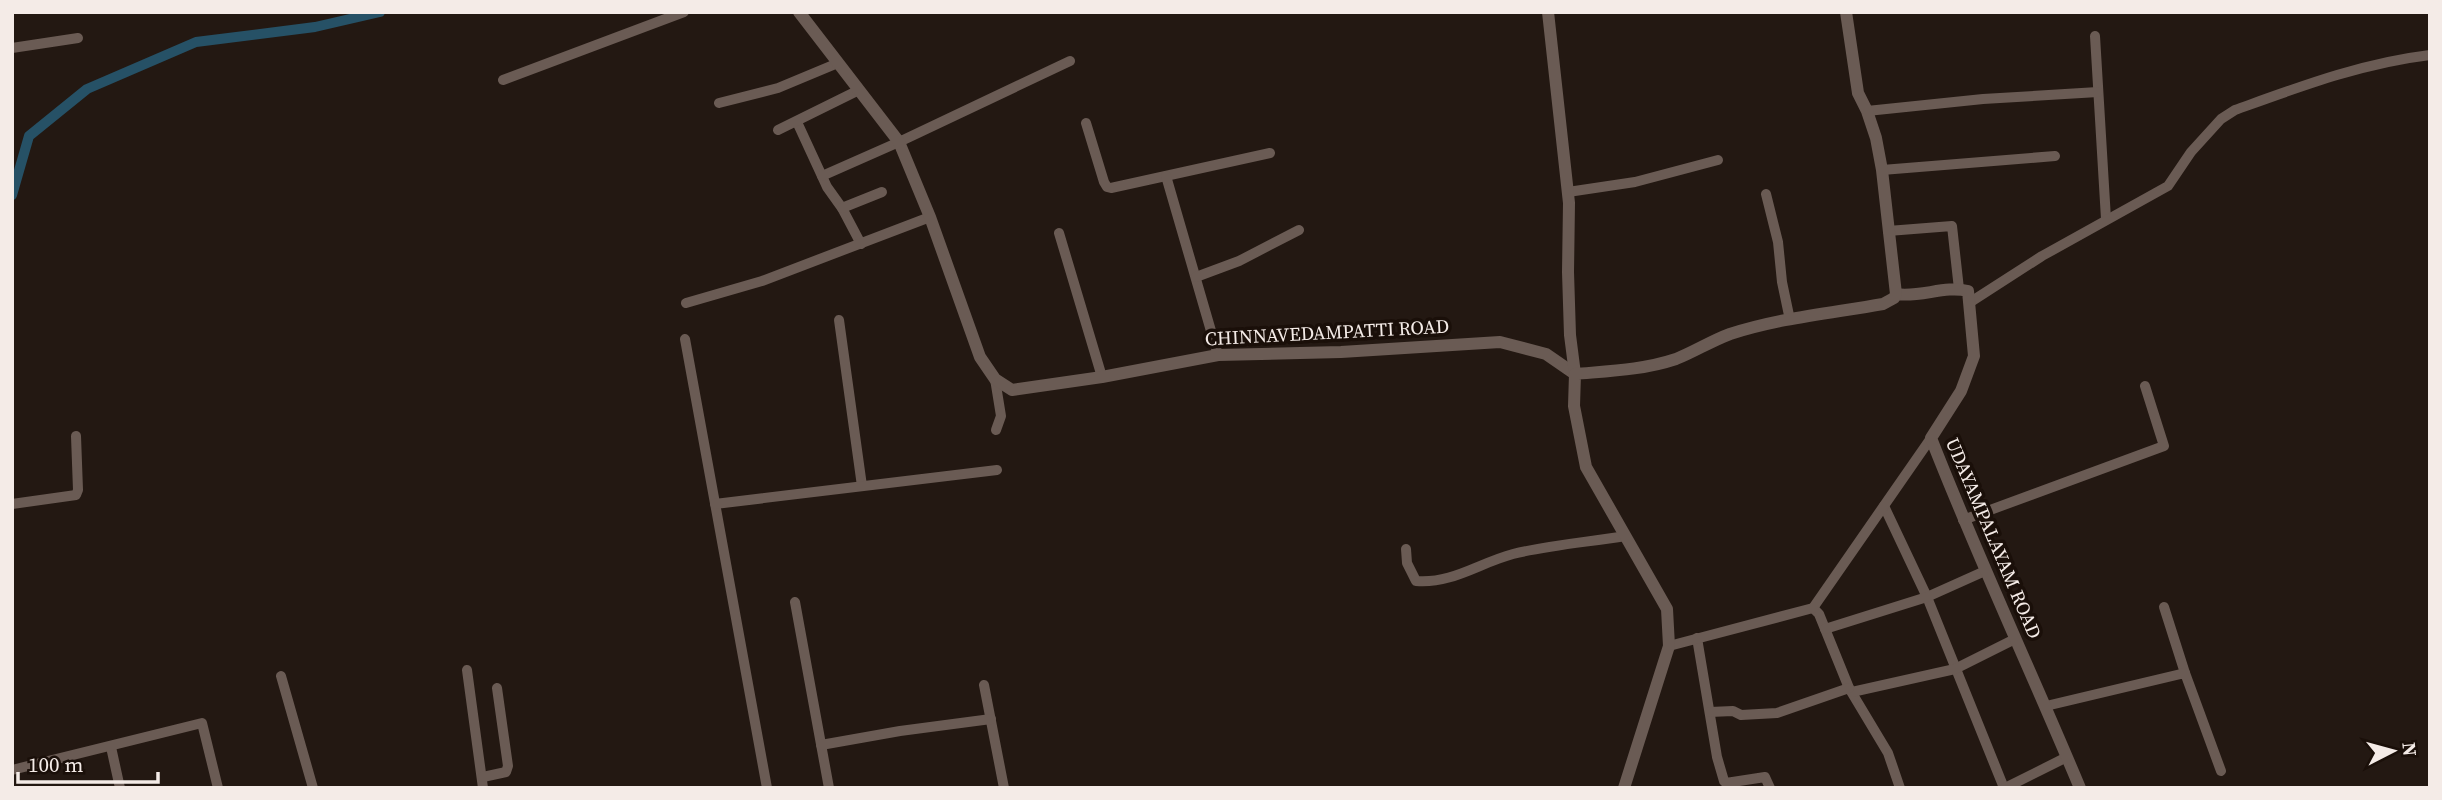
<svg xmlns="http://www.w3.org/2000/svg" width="2442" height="800" viewBox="0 0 2442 800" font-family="'Source Serif 4',serif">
  <rect width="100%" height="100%" fill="#231812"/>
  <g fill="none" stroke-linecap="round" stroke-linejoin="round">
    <!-- canal -->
    <path stroke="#265166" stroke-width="10" d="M12,195L29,136L87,89L196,42L315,27L380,12"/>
    <!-- minor -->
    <g stroke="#6a5b54" stroke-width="10">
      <path d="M2095,36L2106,219"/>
      <path d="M12,48L78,38"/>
      <path d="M503,80L684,12"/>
      <path d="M719,103L778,88L838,63"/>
      <path d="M1867,111L1983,99L2098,92"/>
      <path d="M797,122L827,187L842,208L861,244"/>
      <path d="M1086,123L1104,182L1107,187L1111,188L1270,153"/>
      <path d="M778,130L859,90"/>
      <path d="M1882,170L2055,156"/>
      <path d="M822,176L899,142L1070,61"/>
      <path d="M1166,176L1218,355"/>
      <path d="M1568,192L1635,182L1718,160"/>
      <path d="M1766,194L1778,242L1782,282L1790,320"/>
      <path d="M842,208L882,192"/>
      <path d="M1888,231L1952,226L1959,289"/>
      <path d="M1059,233L1102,377"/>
      <path d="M1196,277L1239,261L1299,230"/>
      <path d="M686,303L762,281L930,217"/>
      <path d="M1969,303L2042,256L2168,186L2191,152L2221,119L2235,110C2299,87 2362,63 2430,55"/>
      <path d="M839,320L862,486"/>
      <path d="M685,339L767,788"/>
      <path d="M995,379L1001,416L996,430"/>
      <path d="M12,504L76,495L78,490L76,436"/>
      <path d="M715,504L997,470"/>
      <path d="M1884,506L1927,597L2004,788"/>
      <path d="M1963,520L2164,446L2145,386"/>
      <path d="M1406,549L1407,563L1416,581C1452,584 1479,563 1513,554C1549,545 1589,542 1625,536"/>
      <path d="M795,602L829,788"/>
      <path d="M2164,607L2185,673"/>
      <path d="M1813,608L1819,614L1849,688L1888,753L1900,788"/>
      <path d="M1825,629L1927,597L1985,571"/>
      <path d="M1697,638L1717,757L1724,781L1726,783L1765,777L1770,788"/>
      <path d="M1669,646L1813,608L1931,438"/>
      <path d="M467,670L483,788"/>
      <path d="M281,676L313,788"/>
      <path d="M984,685L1004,788"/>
      <path d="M1852,692L1955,669L2015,639"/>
      <path d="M2046,706L2185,673L2221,771"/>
      <path d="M1710,712L1733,711L1741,715L1777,713L1849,688"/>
      <path d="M821,745L900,731L991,719"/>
      <path d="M111,747L120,788"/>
      <path d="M12,770L202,723L218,788"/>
      <path d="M483,777L506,772L508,766L497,688"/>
      <path d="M2005,788L2067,757"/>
    </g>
    <!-- tertiary -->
    <g stroke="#6a5b54" stroke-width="12">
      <path d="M799,12L899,142L930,217L980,357L995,379L1012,390L1102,377L1218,355L1341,352L1500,342L1546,354L1575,374"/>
      <path d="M1548,12L1569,203L1568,272L1570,335L1575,374"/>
      <path d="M1896,294C1920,298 1945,285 1968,291L1974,356L1961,391L1931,438C1977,556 2031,671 2080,788"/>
      <path d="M1624,788L1669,646L1667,609L1586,467L1574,406L1575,374C1609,371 1643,370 1676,359C1694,352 1711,341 1730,334C1779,318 1832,313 1883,304L1894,298L1896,294L1882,170L1876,138L1867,111L1858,93L1846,12"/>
    </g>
  </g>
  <g text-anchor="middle" stroke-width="7" stroke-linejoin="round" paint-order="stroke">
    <!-- street labels -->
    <g font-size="19" fill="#f4ebe7" stroke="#1a0f09">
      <text transform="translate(1327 332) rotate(-3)" y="7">CHINNAVEDAMPATTI ROAD</text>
      <text transform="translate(1994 538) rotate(67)" y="7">UDAYAMPALAYAM ROAD</text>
    </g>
  </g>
  <!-- border -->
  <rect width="2442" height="800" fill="none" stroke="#f4ebe7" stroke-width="28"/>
  <!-- north arrow -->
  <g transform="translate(2393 751) rotate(84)" stroke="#1a0f09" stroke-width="5" paint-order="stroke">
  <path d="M0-5L12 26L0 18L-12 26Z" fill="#f4ebe7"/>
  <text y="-10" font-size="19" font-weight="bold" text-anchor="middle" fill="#f4ebe7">N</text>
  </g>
  <!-- scale -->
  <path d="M18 772v10h140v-10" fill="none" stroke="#f4ebe7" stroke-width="3.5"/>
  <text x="28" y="772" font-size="21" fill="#f4ebe7" stroke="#1a0f09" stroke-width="5" paint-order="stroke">100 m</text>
</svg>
